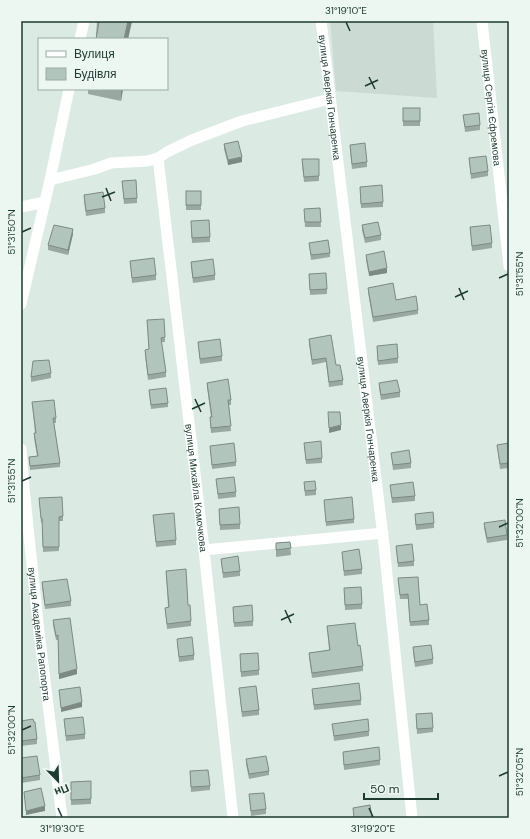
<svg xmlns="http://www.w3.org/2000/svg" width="530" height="839" viewBox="0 0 530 839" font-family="'DM Sans',sans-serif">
  <rect width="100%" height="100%" fill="#dceae4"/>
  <!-- built -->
  <path fill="#cbdad2" d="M330,21H433L437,98L336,91Z"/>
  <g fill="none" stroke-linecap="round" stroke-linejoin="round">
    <!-- minor -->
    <g stroke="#fff" stroke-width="11">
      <path id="s1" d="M321,21L384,545L412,818"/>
      <path id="s2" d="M482,21L509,266"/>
      <path d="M80,39L84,21"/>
      <path id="s3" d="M158,158L204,550L233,818"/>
      <path d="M50,180L95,169L111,163L147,161L158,158L167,152L192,140L242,121L330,99"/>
      <path d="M21,207L45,202"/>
      <path d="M21,304L50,180L69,89"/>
      <path id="s4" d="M21,449L24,488L39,632L62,818"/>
      <path d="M204,550L383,533"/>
    </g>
  </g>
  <!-- wall -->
  <g fill="#99a9a2">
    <path d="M97,21H132L128,39H96V35Z"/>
    <path d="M88,89H123L121,101L88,94Z"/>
    <rect x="403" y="108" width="17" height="18"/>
    <path d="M463,115L480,125V130L465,132Z"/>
    <path d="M224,144L242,162L228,165L224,149Z"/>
    <path d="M350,145L367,162V167L352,169L350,150Z"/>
    <path d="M469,158L488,171V176L471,179Z"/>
    <path d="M302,159H319V181L304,182L302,164Z"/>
    <path d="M122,181L137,198V203L124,204Z"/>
    <path d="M360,187L383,202V207L361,208Z"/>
    <rect x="186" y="191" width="15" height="19"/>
    <path d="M84,195L105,208V213L86,216L84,199Z"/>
    <path d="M320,208L321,227H305L304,209Z"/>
    <path d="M362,225L381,235V240L365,243L362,230Z"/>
    <path d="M191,226L210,237V242L192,243Z"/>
    <path d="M470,227L492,243V248L472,251Z"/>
    <path d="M73,234L68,255L48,250V245Z"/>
    <path d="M309,243L330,253V257L311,260Z"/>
    <path d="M366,255L387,273L369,276L366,260Z"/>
    <path d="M130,261L156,275V280L132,283Z"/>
    <path d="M191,262L215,275V280L193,283L191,267Z"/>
    <path d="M309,274L327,289V294L310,295Z"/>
    <path d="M368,288L418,310V314L373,322L368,292Z"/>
    <path d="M147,320L165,337V342H161L166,372V377L148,380L145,355V350H149Z"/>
    <path d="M309,339L336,365L343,380V385L329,387L326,362L312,365L309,344Z"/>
    <path d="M198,342L222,356V361L200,364Z"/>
    <path d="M377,346L398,358V363L378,365Z"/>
    <path d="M51,373V378L31,382V377Z"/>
    <path d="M207,383L231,400V405H229L231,431L211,433L210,422V417H211L207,387Z"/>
    <path d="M379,383L400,392V397L381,400L379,388Z"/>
    <path d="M149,390L168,403V407L151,409Z"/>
    <path d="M32,402L56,418V423H54L60,463V467L30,470L29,457L37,456L34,438V433H35Z"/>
    <path d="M304,443L322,458V463L306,464Z"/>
    <path d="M509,443V468L500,469L497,445Z"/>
    <path d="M210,446L236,462V466L212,469Z"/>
    <path d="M391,453L411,463V468L393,470Z"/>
    <path d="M216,479L236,492V497L218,499Z"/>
    <path d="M304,482L316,490V495L305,496Z"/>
    <path d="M390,485L415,496V501L392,503Z"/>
    <path d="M39,498L63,516V521H59V551L43,552L42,522L41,523Z"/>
    <path d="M324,500L354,519V523L326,526Z"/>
    <path d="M219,509L240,524V529L220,530Z"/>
    <path d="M415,514L434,523V528L416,530Z"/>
    <path d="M153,515L176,540V545L156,547Z"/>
    <path d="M484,523L507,535V540L487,543L484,528Z"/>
    <path d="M290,542L291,555L276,557V543Z"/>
    <path d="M396,546L414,561V566L398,567Z"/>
    <path d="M342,552L362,569V574L344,576Z"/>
    <path d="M221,559L240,571V576L223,578Z"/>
    <path d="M166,571L188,605L191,621V626L167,629L165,608L168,607Z"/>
    <path d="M398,578L429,620V625L410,626L408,599H400Z"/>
    <path d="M42,582L71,601V606L45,609L42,587Z"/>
    <path d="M344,588L362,604V609L345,610Z"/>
    <path d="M233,607L253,621V626L234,627Z"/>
    <path d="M53,620L77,674L59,679L58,640H56L53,625Z"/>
    <path d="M327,626L358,646L363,666V671L312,678L309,657V653L329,650Z"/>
    <path d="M177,639L194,655V660L179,662Z"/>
    <path d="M413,647L433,659V664L415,667L413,652Z"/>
    <path d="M240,654L259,670V675L241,677Z"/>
    <path d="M239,688L259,710V715L242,717Z"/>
    <path d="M312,689L361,700V705L314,710Z"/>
    <path d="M416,714L433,728V732L417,734Z"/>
    <path d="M64,719L85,734V739L66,741Z"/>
    <path d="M21,721L37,739V744L21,746Z"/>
    <path d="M332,724L369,731V736L334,741Z"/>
    <path d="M343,752L380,760V765L344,770Z"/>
    <path d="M21,758L40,775V780L21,783Z"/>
    <path d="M246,759L269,771V775L249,779L246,764Z"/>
    <path d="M190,771L210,786V790L191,792Z"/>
    <path d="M91,781V804L71,805V782Z"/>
    <path d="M249,794L266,809V814L251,816Z"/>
  </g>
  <!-- shaded-wall -->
  <g fill="#7d8a84">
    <path d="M128,21H132L128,39H124Z"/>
    <path d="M121,89H123L121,101Z"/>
    <path d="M242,157V162L228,165V160Z"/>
    <path d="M73,229V234L68,255V250Z"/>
    <path d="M387,268V273L369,276V272Z"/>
    <path d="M341,425V430L329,433V428Z"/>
    <path d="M77,669V674L59,679V674Z"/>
    <path d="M82,702V707L61,712V708Z"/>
    <path d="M45,806V811L26,815V811Z"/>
  </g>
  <!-- building -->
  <g fill="#b2c5bc" stroke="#7d8a84">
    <path d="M97,21H128L124,39H96L99,22H96Z"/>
    <rect x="403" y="108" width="17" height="13"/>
    <path d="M479,113L480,125L465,127L463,115Z"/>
    <path d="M238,141L242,157L228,160L224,144Z"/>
    <path d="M365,143L367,162L352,164L350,145Z"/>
    <path d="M486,156L488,171L471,174L469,158Z"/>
    <path d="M302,159H319V176L304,177Z"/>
    <path d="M136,180L137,198L124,199L122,181Z"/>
    <path d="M382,185L383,202L361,204L360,187Z"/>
    <rect x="186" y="191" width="15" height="14"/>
    <path d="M103,192L105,208L86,211L84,195Z"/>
    <path d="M320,208L321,222H305L304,209Z"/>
    <path d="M209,220L210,237L192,238L191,221Z"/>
    <path d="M378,222L381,235L365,238L362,225Z"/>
    <path d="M54,225L73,229L68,250L48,245Z"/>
    <path d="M490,225L492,243L472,246L470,227Z"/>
    <path d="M328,240L330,253L311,255L309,243Z"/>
    <path d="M384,251L387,268L369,272L366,255Z"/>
    <path d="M154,258L156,275L132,278L130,261Z"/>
    <path d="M213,259L215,275L193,278L191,262Z"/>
    <path d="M326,273L327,289L310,290L309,274Z"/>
    <path d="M393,283L396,300L416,296L418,310L373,317L368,288Z"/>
    <path d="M164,319L165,337L161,338L166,372L148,375L145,350L149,349L147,320Z"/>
    <path d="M331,335L336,365H340L343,380L329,382L326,358L312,360L309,339Z"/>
    <path d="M220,339L222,356L200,359L198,342Z"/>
    <path d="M397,344L398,358L378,361L377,346Z"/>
    <path d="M49,360L51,373L31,377L33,361Z"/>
    <path d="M228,379L231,400H228L231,426L211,428L210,417H212L207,383Z"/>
    <path d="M397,380L400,392L381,395L379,383Z"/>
    <path d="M166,388L168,403L151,405L149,390Z"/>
    <path d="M54,400L56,418H53L60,463L30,466L29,457L38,456L34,433H36L32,402Z"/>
    <path d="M328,412H340L341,425L329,428Z"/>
    <path d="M321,441L322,458L306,460L304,443Z"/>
    <path d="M234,443L236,462L212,465L210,446Z"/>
    <path d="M509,443V463L500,464L497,445Z"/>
    <path d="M409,450L411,463L393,465L391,453Z"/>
    <path d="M234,477L236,492L218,494L216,479Z"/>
    <path d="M315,481L316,490L305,491L304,482Z"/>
    <path d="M413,482L415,496L392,498L390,485Z"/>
    <path d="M62,497L63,516L59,517V547H43L42,518H41L39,498Z"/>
    <path d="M352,497L354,519L326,522L324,500Z"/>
    <path d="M239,507L240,524L220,525L219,509Z"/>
    <path d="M433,512L434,523L416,525L415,514Z"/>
    <path d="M174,513L176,540L156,542L153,515Z"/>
    <path d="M505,520L507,535L487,538L484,523Z"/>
    <path d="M290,542L291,548L276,550V543Z"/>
    <path d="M412,544L414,561L398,563L396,546Z"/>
    <path d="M359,549L362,569L344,571L342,552Z"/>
    <path d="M238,556L240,571L223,573L221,559Z"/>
    <path d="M186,569L188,605H190L191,621L167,624L165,608L169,607L166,571Z"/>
    <path d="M418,577L420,605L427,604L429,620L410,622L408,594L400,595L398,578Z"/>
    <path d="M67,579L71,601L45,605L42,582Z"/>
    <path d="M361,587L362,604L345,605L344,588Z"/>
    <path d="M252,605L253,621L234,623L233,607Z"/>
    <path d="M70,618L77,669L59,674L58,635L56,636L53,620Z"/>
    <path d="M355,623L358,646L360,645L363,666L312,673L309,653L330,650L327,626Z"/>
    <path d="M192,637L194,655L179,657L177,639Z"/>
    <path d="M431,645L433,659L415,662L413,647Z"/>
    <path d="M258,653L259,670L241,672L240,654Z"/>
    <path d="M359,683L361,700L314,705L312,689Z"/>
    <path d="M256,686L259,710L242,712L239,688Z"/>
    <path d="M80,687L82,702L61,708L59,690Z"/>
    <path d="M432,713L433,728L417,729L416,714Z"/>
    <path d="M83,717L85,734L66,736L64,719Z"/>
    <path d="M33,719L34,722H35L37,739L21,741V721Z"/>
    <path d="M368,719L369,731L334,736L332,724Z"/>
    <path d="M379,747L380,760L344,765L343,752Z"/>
    <path d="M37,756L40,775L21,778V758Z"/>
    <path d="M266,756L269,771L249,774L246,759Z"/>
    <path d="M208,770L210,786L191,787L190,771Z"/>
    <path d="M91,781V799L71,800V782Z"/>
    <path d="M41,788L45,806L26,811L24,792Z"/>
    <path d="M264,793L266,809L251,811L249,794Z"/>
    <path d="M370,805L372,818H354L353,808Z"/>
  </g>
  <!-- ticks -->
  <path fill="none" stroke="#1d3a31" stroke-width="1.5" d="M346,22L350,31M369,77L375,89M365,86L378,80M106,188L111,201M102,197L115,192M22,232L31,228M499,278L508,274M459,288L464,300M455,297L468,291M195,399L201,412M192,409L205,403M22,481L31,477M499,527L508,523M285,610L291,623M281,620L294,614M22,730L31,726M499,776L508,772M58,808L62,817M369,808L373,817"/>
  <g text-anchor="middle" stroke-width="3" stroke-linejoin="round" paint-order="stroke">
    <!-- street labels -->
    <g font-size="10" fill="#1d3a31" stroke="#edf7f1">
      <text dy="4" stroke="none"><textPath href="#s1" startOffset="77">вулиця Аверкія Гончаренка</textPath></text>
      <text dy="4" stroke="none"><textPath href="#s2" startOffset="87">вулиця Сергія Єфремова</textPath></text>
      <text dy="4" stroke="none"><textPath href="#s1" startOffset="401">вулиця Аверкія Гончаренка</textPath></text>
      <text dy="4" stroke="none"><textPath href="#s3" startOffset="332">вулиця Михайла Комочкова</textPath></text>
      <text dy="4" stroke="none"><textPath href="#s4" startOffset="186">вулиця Академіка Рапопорта</textPath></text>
    </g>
  </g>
  <!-- border -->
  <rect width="530" height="839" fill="none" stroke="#edf7f1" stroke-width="44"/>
  <!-- legend -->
  <rect x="38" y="38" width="130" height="52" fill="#edf7f1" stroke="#9aaba4"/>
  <rect x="46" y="51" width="20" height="6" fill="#ffffff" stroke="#9aaba4"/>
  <text x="74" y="58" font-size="12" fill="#1d3a31">Вулиця</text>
  <rect x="46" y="68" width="20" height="12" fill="#b2c5bc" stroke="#9aaba4"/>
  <text x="74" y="78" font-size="12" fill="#1d3a31">Будівля</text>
  <!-- north arrow -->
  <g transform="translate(58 781) rotate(157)" stroke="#edf7f1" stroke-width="3" paint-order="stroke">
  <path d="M0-3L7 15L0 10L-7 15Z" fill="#1d3a31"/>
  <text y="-6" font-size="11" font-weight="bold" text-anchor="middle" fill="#1d3a31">Пн</text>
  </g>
  <!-- scale -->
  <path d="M364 793v6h74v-6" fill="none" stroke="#1d3a31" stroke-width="2"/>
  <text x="370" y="793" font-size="12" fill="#1d3a31" stroke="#edf7f1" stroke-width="3" paint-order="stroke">50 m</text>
  <rect x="22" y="22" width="486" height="795" fill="none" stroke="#1d3a31" stroke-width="1.5"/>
  <g font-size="10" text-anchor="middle" fill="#1d3a31">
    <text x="346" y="14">31°19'10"E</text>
    <text transform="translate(11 232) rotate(-90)" y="4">51°31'50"N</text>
    <text transform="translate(519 274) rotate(-90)" y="4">51°31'55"N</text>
    <text transform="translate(11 481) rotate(-90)" y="4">51°31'55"N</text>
    <text transform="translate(519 523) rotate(-90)" y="4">51°32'00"N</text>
    <text transform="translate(11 730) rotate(-90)" y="4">51°32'00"N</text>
    <text transform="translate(519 772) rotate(-90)" y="4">51°32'05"N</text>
    <text x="62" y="832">31°19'30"E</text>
    <text x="373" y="832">31°19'20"E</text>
  </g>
</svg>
